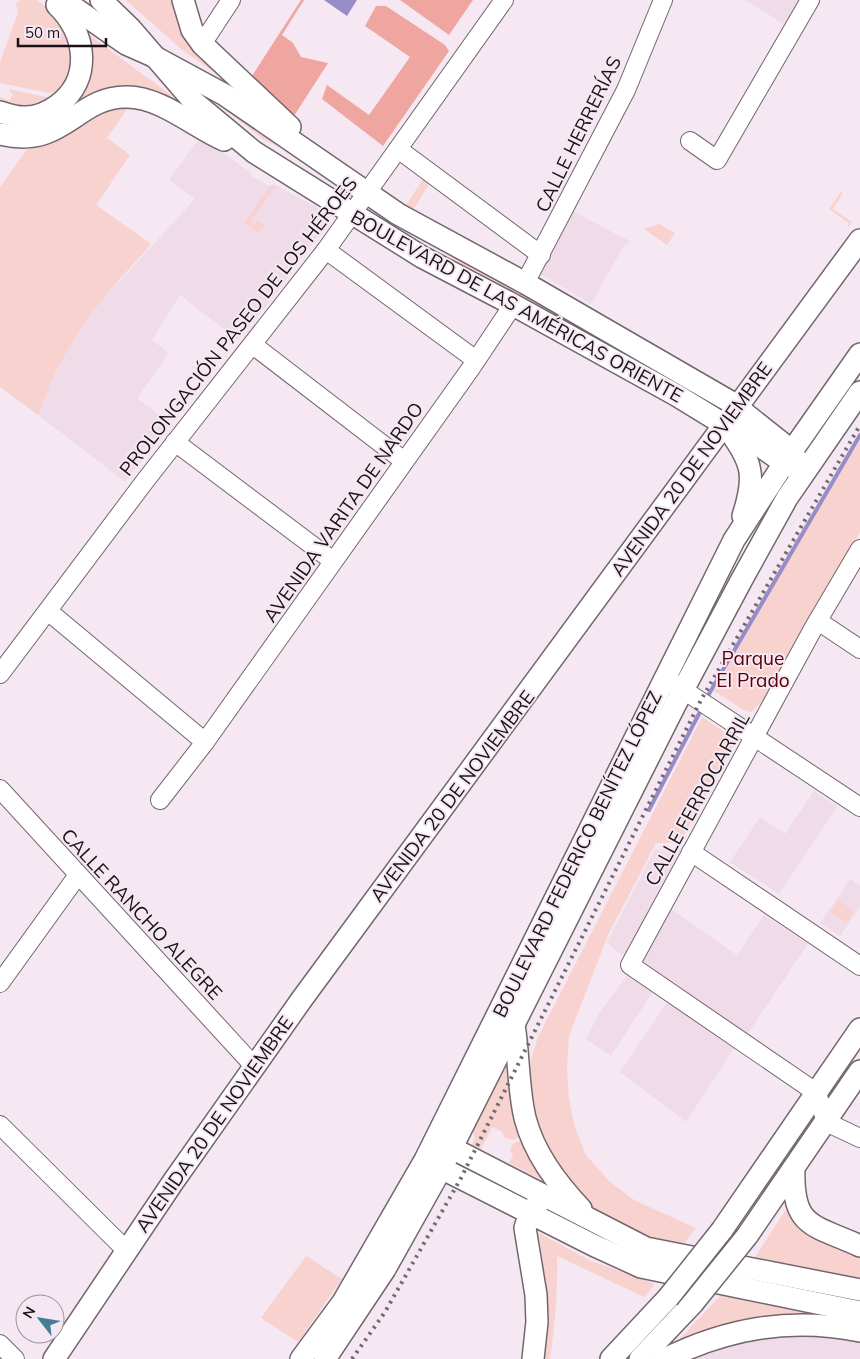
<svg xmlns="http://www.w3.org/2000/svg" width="860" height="1359" viewBox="0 0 860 1359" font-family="Mulish,sans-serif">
  <rect width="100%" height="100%" fill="#f6e8f2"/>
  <!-- built -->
  <g fill="#f0dbe9">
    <path d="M745,0H799L784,24Z"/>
    <path d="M199,139L219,150L251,173L253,177L269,186L273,184L326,212L330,219L271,300L238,340L180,295L152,340L169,353L137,398L170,424L125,482L38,415L45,396L78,331L103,299L195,199L169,180Z"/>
    <path d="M573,211L621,237H626L629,242L622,249L591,304L540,274Z"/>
    <path d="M814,791L837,807L779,894L730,862L760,817L785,834Z"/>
    <path d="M655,849L680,850L648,912L665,918L671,909L737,955L764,915L808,944L751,1029L733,1050L686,1122L620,1072L678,986L663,976L611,1056L586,1039L601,1010L638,961L616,951L607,942Z"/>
    <path d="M850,879L860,886V907L840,936L820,923Z"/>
    <path d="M764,1332L860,1339V1359H672L718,1340L733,1345L736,1337Z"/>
  </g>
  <!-- green -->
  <g fill="#f8d2ce">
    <path d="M21,0H36L53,12L72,45L70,77L59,90L50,93L0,83V62L18,13L16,3Z"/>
    <path d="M126,0H174L238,89L181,49Z"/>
    <path d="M85,32L171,95L177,103L157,96L0,124V118L66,108Z"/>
    <path d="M198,88L283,146L282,148L264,140Z"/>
    <path d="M8,89L51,98L57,97L25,109L0,106V97L9,101L13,94Z"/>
    <path d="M130,105L107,138L130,155L96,205L151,244C135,263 118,280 103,299C75,333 53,374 38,415L0,387V187L30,145H44L53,142L105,109Z"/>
    <path d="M423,179L429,184L414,209L406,205Z"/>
    <path d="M274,185L281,188H274L251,221L255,224L258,221L264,225L258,233L244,222L269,188Z"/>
    <path d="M841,192L843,193L833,209L852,222L847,229L849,223L829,209Z"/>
    <path d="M659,224L675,233L667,245L644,229Z"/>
    <path d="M439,256L460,259L644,360L608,349Z"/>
    <path d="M860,440V532L762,703L751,712L744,710L714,691L841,469Z"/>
    <path d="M702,717L736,740L680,843H656L608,935L569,1036L567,1069L569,1099L575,1128L586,1155L609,1181L634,1200L696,1228L683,1245L653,1238L624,1228L593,1212L553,1166L531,1112L529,1074L531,1059L538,1037Z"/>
    <path d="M838,900L854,911L847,923L830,912Z"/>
    <path d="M512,1053L521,1137L513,1140L505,1138L502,1132L492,1127L480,1151L471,1146L475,1137L472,1132Z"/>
    <path d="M522,1140L548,1183L509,1163L513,1155L510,1150L514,1143Z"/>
    <path d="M787,1208L801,1228L860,1258V1280L753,1260Z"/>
    <path d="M539,1233L589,1260L655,1284L644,1297L557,1256C558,1291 555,1324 550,1359H541C544,1316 546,1276 539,1233Z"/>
    <path d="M306,1256L342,1279L298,1342L261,1318Z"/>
    <path d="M723,1293L840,1315L791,1316L668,1351Z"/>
  </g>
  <!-- forest -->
  <g fill="#efa6a1">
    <path d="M301,0H304L282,35L293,43L301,57L328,63L294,116L250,79Z"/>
    <path d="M400,0H473L449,35Z"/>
    <path d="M376,6H386L445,45L449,51L383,146L322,99L327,85L369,115L410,57L365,26Z"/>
  </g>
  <!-- water -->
  <path fill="#968cc7" d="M324,0H357L347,16Z"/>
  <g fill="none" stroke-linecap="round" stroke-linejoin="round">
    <!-- stream -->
    <g stroke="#968cc7" stroke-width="4">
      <path d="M706,699L860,435"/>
      <path d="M649,810L702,708"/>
    </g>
    <defs>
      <g id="minor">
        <path d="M202,44L231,0"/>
        <path d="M690,141L717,160L810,0"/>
        <path d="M398,149L541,255"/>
        <path d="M326,250L476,360"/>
        <path d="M525,283L626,90L663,0"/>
        <path d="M253,345L404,461"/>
        <path d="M175,442L333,561"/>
        <path d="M860,549L814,627L630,965L817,1093L826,1122L860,1138"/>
        <path d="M48,611L205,742"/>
        <path d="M818,621L860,649"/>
        <path d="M0,674L145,481L326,250L504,0"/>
        <path d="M673,683L860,807"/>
        <path d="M0,789L254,1066"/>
        <path d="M160,800L205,742L471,368L513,305"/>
        <path d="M691,852L860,966"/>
        <path d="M0,983L78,875"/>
        <path d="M0,1125L127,1251"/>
        <path d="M0,1344L15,1359"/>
      </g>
      <g id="major">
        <path d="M63,0L126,44L153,56L225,95L398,214L525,283L729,401L792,451L798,463"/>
        <path d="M101,0L131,29L194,102L254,152L422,257L508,302L676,395L725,425L736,429L784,463L795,468"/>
        <path d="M183,0L192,30L202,44L290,127"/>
        <path d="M0,112C7,114 15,117 23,117C35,118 48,112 58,105C93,79 86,32 57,5"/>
        <path d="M0,134C64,150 76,96 127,97C161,97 194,127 224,140"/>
        <path d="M728,429C753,463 756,476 743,516"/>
        <path d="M514,1025C519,1055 518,1089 525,1118C534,1153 556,1182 581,1209"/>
        <path d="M440,1142L646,1248L860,1290"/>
        <path d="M429,1162L593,1245L641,1267L860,1312"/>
        <path d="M794,1168C792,1228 812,1224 860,1246"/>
        <path d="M722,1230L860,1029"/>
        <path d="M747,1236L860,1071"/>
        <path d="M54,1359L173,1182L302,999L860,240"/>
        <path d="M301,1359L343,1302L425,1160L734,540L792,451L860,354"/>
        <path d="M325,1359L385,1269L441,1169L675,705L741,581L787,498L860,392"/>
        <path d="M533,1359L537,1322L536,1295L525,1228L530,1212L539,1202"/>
        <path d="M611,1359L668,1298"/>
        <path d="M640,1359L693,1303"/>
        <path d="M665,1359C728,1328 791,1317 860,1331"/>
      </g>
    </defs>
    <!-- minor casing -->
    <use href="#minor" stroke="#72666e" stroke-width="20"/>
    <!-- major casing -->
    <use href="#major" stroke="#72666e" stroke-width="24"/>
    <!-- minor -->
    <use href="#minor" stroke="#fff" stroke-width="18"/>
    <!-- major -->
    <use href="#major" stroke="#fff" stroke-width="21"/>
    <!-- rail -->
    <path stroke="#726a70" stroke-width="4" stroke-dasharray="2.5 5" stroke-linecap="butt" d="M352,1359L385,1312L461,1178L701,700L860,425"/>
    <defs>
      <g id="major-bridge">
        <path d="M668,1298L722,1230"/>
        <path d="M693,1303L747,1236"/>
      </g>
    </defs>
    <!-- major-bridge casing -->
    <use href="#major-bridge" stroke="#72666e" stroke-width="24" stroke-linecap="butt"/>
    <!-- major-bridge -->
    <use href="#major-bridge" stroke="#fff" stroke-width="21"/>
  </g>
  <g text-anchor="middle" stroke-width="4" stroke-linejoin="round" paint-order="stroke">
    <!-- street labels -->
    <g font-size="19" fill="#181316" stroke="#f6e8f2">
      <text transform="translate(578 134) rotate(-64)" y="7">CALLE HERRERÍAS</text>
      <text transform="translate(517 306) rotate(29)" y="7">BOULEVARD DE LAS AMÉRICAS ORIENTE</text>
      <text transform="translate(238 326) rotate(-52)" y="7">PROLONGACIÓN PASEO DE LOS HÉROES</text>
      <text transform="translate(691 469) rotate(-54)" y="7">AVENIDA 20 DE NOVIEMBRE</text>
      <text transform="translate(343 512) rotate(-55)" y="7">AVENIDA VARITA DE NARDO</text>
      <text transform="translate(452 796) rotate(-53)" y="7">AVENIDA 20 DE NOVIEMBRE</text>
      <text transform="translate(697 799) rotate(-61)" y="7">CALLE FERROCARRIL</text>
      <text transform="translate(577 854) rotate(-64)" y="7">BOULEVARD FEDERICO BENÍTEZ LÓPEZ</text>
      <text transform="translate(142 914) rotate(47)" y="7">CALLE RANCHO ALEGRE</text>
      <text transform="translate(214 1124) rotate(-55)" y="7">AVENIDA 20 DE NOVIEMBRE</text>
    </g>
    <!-- park labels -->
    <g font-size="19" fill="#560009" stroke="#f6e8f2">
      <text x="753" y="665">Parque<tspan x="753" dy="22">El Prado</tspan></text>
    </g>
  </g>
  <!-- north arrow -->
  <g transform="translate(40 1319) rotate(301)"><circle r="24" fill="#f6e8f2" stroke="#9d939a"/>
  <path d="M0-4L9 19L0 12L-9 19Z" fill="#407f94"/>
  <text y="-8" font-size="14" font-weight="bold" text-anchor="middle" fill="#181316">N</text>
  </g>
  <!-- scale -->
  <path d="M18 38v8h88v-8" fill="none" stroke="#181316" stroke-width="2.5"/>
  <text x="25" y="38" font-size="15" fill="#181316" stroke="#f6e8f2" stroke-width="4" paint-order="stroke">50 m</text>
</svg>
